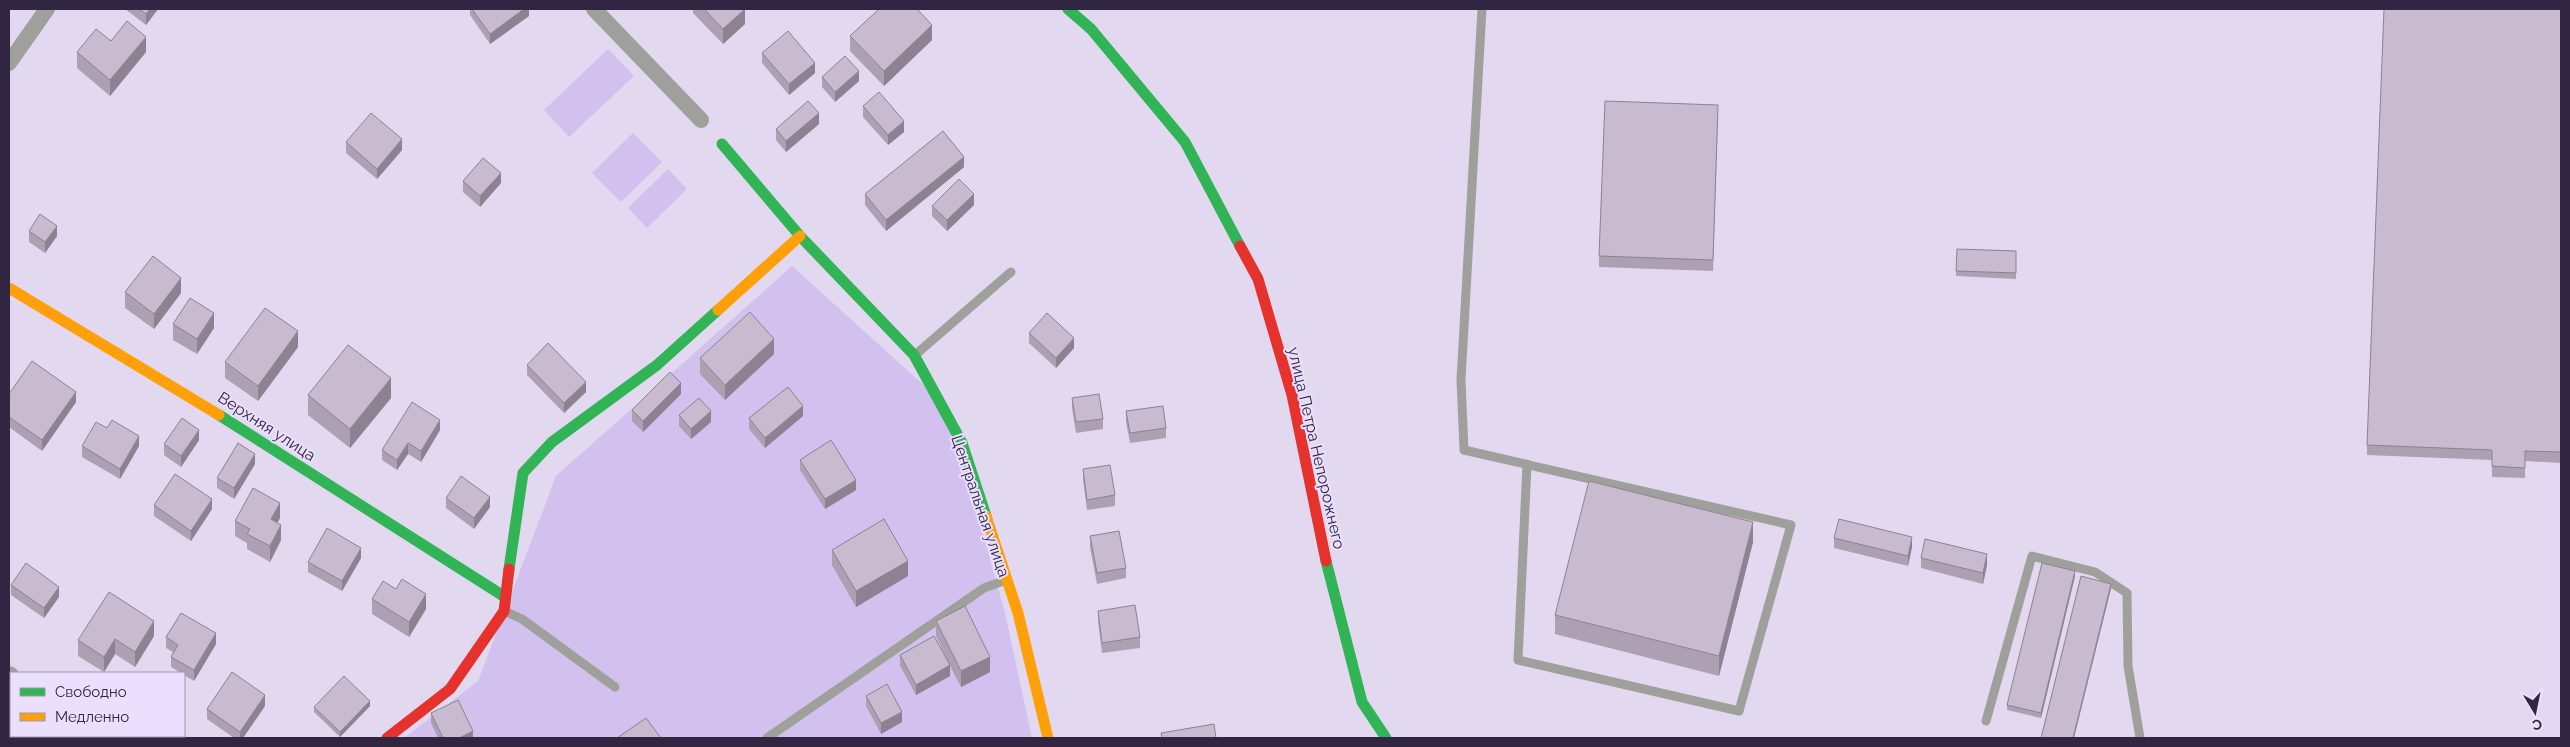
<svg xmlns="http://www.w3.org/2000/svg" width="2570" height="747" viewBox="0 0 2570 747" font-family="Raleway,sans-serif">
  <rect width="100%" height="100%" fill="#e2d9f1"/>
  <!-- green -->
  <g fill="#d2c0ee">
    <path d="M608,49L634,76L569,137L544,110Z"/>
    <path d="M633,133L662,162L621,202L592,173Z"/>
    <path d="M668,169L687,189L647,228L628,208Z"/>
    <path d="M792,266L948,407L1005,613L1032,738H404L478,681L556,476Z"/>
  </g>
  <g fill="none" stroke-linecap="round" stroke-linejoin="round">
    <!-- lane -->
    <g stroke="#9fa09c" stroke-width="9">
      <path d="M1482,9L1461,380L1464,450L1791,525L1739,711L1518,660L1527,464"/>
      <path d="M915,355L1011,272"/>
      <path d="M504,611L522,619L615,687"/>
      <path d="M1986,721L2032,556L2095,572L2127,593L2128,666L2140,738"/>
      <path d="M767,738L984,588L1006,580"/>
    </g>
    <!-- street -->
    <g stroke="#9fa09c" stroke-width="16">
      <path d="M594,9L701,120"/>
      <path d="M9,63L47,9"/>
      <path d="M9,674L11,675"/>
      <path d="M104,736L108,738"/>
    </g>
    <!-- fast -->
    <g stroke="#30b455" stroke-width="11">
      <path d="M1068,9L1091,29L1185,142L1240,246"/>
      <path d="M722,144L800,236L914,355L962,443L986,516"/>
      <path d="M219,415L505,597"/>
      <path d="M1326,561L1362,702L1386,738"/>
      <path d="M509,569L523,473L552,442L657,365L718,310"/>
    </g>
    <!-- slow -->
    <g stroke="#ff9f0a" stroke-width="11">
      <path d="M9,288L219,415"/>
      <path d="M718,310L800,236"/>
      <path d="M986,516L1018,613L1048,738"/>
    </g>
    <!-- jam -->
    <g stroke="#e5322d" stroke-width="11">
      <path d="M1240,246L1258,279L1292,395L1326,561"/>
      <path d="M387,738L450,689L504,611L509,569"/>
    </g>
  </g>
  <!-- wall -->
  <g fill="#aca0b2">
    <path d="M125,9H158L146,25Z"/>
    <path d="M470,9H529V16L490,44L470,15Z"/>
    <path d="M693,9H745V24L723,44L693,13Z"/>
    <path d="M2561,9V463L2525,461V478L2492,477V460L2367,455V445Z"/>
    <path d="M850,36L932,40L884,86L850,51Z"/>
    <path d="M111,41L146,52L110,96L77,68V52Z"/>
    <path d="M762,53L815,73L789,95L762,63Z"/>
    <path d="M822,77L859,81L835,102L822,87Z"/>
    <path d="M863,106L904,132L888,145L863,117Z"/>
    <path d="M1718,116L1713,271L1599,267V256Z"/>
    <path d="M819,124L786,152L776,140V129Z"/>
    <path d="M346,142L402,150L377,179L346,153Z"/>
    <path d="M964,167L886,231L865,205V194Z"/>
    <path d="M463,181L501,183L480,207L463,192Z"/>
    <path d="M974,205L947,231L932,216V206Z"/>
    <path d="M29,231L57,236L45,253L29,242Z"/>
    <path d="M1957,249L2016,251V279L1956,276Z"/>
    <path d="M125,292L181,293L154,329L125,308Z"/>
    <path d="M173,324L214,328L197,354L173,340Z"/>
    <path d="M1029,333L1074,348L1056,368L1029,343Z"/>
    <path d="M298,347L258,401L225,378V362Z"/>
    <path d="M774,354L725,400L700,374V358Z"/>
    <path d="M527,365L586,392L564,413L527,375Z"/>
    <path d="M9,394L76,402L42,451L9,427Z"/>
    <path d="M681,394L643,432L632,421V410Z"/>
    <path d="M308,395L391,398L350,448L308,415Z"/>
    <path d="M1072,398L1103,419V429L1076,433L1072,408Z"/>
    <path d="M1126,411L1166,428V438L1130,443L1126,422Z"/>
    <path d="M679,415L711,422L691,439L679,426Z"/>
    <path d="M803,416L765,448L749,429V418Z"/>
    <path d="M107,428L139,446L120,479L82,457V446Z"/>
    <path d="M440,430L421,462L408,454L397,470L382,460V450Z"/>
    <path d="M199,440L181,467L164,455V444Z"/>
    <path d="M800,460L856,490L825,509L800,470Z"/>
    <path d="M255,464L234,499L217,488V478Z"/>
    <path d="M1083,469L1115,495V506L1087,510L1083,480Z"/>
    <path d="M446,498L490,507L474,529L446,508Z"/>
    <path d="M154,505L212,509L191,541L154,516Z"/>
    <path d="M280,518L277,523L281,540L270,562L247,549V543L235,536V521Z"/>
    <path d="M1090,536L1126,568V578L1097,584L1090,547Z"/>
    <path d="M1834,538L1912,547L1908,566L1834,548Z"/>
    <path d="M1753,542L1719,676L1555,634V615Z"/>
    <path d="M832,550L908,576L856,607L832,565Z"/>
    <path d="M361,558L342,591L308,572V562Z"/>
    <path d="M1921,558L1987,565L1983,584L1921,568Z"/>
    <path d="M2075,576L2041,718L2007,710V705Z"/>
    <path d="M11,585L59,597L44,618L11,595Z"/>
    <path d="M372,599L426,609L409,637L372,614Z"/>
    <path d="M1098,611L1140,637V648L1102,653L1098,621Z"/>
    <path d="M936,621L990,672L961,687L950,666V676L916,695L900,666V655L948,661L936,636Z"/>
    <path d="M154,636L135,667L115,654L104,672L78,656V640Z"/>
    <path d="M166,637L216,644L194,681L184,675V673H181L171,667V657L173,652L166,648Z"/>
    <path d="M866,696L902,722L881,734L866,706Z"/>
    <path d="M265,706L243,738H234L207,719V709Z"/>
    <path d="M370,706L340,737L314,712V707Z"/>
    <path d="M431,713L473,738H438L431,723Z"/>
  </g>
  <!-- shaded-wall -->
  <g fill="#8c8291">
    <path d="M150,9H158L146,25V14Z"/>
    <path d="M524,9H529V16L490,44V34Z"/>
    <path d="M745,9V24L723,44V29Z"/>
    <path d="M932,25V40L884,86V71Z"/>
    <path d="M146,37V52L110,96V80Z"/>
    <path d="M815,63V73L789,95V84Z"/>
    <path d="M859,71V81L835,102V92Z"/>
    <path d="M819,113V124L786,152V141Z"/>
    <path d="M904,121V132L888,145V135Z"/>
    <path d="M402,139V150L377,179V169Z"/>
    <path d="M964,157V167L886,231V220Z"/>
    <path d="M501,173V183L480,207V196Z"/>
    <path d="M974,194V205L947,231V220Z"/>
    <path d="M57,226V236L45,253V242Z"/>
    <path d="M181,278V293L154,329V314Z"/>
    <path d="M214,313V328L197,354V339Z"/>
    <path d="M298,331V347L258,401V386Z"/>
    <path d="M1074,338V348L1056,368V358Z"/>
    <path d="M774,339V354L725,400V385Z"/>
    <path d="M391,378V398L350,448V429Z"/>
    <path d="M586,382V392L564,413V403Z"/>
    <path d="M681,383V394L643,432V421Z"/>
    <path d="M76,392V402L42,451V440Z"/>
    <path d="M803,406V416L765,448V438Z"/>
    <path d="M711,411V422L691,439V429Z"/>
    <path d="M440,420V430L421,462V451Z"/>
    <path d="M199,430V440L181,467V456Z"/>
    <path d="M139,436V446L120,479V469Z"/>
    <path d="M408,443V454L397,470V460Z"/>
    <path d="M255,454V464L234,499V488Z"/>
    <path d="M856,480V490L825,509V499Z"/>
    <path d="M490,497V507L474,529V518Z"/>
    <path d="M212,499V509L191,541V531Z"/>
    <path d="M280,503V518L271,535V519Z"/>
    <path d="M1753,522V542L1719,676V656Z"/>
    <path d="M281,525V540L270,562V546Z"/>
    <path d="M1912,537V547L1908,566V556Z"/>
    <path d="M361,548V558L342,591V581Z"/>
    <path d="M1987,554V565L1983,584V573Z"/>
    <path d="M908,561V576L856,607V591Z"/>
    <path d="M2075,571V576L2041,718V713Z"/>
    <path d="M2111,584V589L2074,738H2073Z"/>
    <path d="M59,587V597L44,618V608Z"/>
    <path d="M426,594V609L409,637V622Z"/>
    <path d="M154,621V636L135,667V652Z"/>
    <path d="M216,633V644L194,681V670Z"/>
    <path d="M115,639V654L104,672V657Z"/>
    <path d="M990,657V672L961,687V671Z"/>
    <path d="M950,665V676L916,695V685Z"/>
    <path d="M265,695V706L243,738H240V732Z"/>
    <path d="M370,701V706L340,737V732Z"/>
    <path d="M902,712V722L881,734V723Z"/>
    <path d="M473,731V738H459Z"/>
  </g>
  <!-- building -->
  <g fill="#c8bacf" stroke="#8c8291">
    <path d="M139,9H150L146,14Z"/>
    <path d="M472,9H524L490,34Z"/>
    <path d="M704,9H745L723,29Z"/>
    <path d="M879,9H917L932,25L884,71L850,36Z"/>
    <path d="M2384,9H2561V452L2525,451V468L2492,466V450L2367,445Z"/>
    <path d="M127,21L146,37L110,80L77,52L96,29L111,41Z"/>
    <path d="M788,31L815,63L789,84L762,53Z"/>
    <path d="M845,56L859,71L835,92L822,77Z"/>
    <path d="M879,92L904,121L888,135L863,106Z"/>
    <path d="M808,101L819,113L786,141L776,129Z"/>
    <path d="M1605,101L1718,105L1713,260L1599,256Z"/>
    <path d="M371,113L402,139L377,169L346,142Z"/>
    <path d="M943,131L964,157L886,220L865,194Z"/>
    <path d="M483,158L501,173L480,196L463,181Z"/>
    <path d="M959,179L974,194L947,220L932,206Z"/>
    <path d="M40,214L57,226L45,242L29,231Z"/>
    <path d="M1957,249L2016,251V273L1956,271Z"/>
    <path d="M153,256L181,278L154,314L125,292Z"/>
    <path d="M190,298L214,313L197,339L173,324Z"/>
    <path d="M265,308L298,331L258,386L225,362Z"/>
    <path d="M750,312L774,339L725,385L700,358Z"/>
    <path d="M1047,313L1074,338L1056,358L1029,333Z"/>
    <path d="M548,343L586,382L564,403L527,365Z"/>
    <path d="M348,345L391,378L350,429L308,395Z"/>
    <path d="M32,361L76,392L42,440L9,417V394Z"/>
    <path d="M670,372L681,383L643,421L632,410Z"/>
    <path d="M788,387L803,406L765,438L749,418Z"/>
    <path d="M1099,394L1103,419L1076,422L1072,398Z"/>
    <path d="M699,398L711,411L691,429L679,415Z"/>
    <path d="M412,402L440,420L421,451L408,443L397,460L382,450Z"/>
    <path d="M1163,406L1166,428L1130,433L1126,411Z"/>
    <path d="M182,418L199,430L181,456L164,444Z"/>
    <path d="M112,420L139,436L120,469L82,446L96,422L107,428Z"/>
    <path d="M831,440L856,480L825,499L800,460Z"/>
    <path d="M238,443L255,454L234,488L217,478Z"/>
    <path d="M1110,465L1115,495L1087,500L1083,469Z"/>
    <path d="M175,474L212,499L191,531L154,505Z"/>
    <path d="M461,476L490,497L474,518L446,498Z"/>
    <path d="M1589,481L1753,522L1719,656L1555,615Z"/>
    <path d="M253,488L280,503L271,519L281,525L270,546L247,534L250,529L235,521Z"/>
    <path d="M884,519L908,561L856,591L832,550Z"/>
    <path d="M1839,519L1912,537L1908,556L1834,538Z"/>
    <path d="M327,528L361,548L342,581L308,562Z"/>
    <path d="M1119,531L1126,568L1097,573L1090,536Z"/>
    <path d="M1925,539L1987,554L1983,573L1921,558Z"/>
    <path d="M26,563L59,587L44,608L11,585Z"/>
    <path d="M2042,563L2075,571L2041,713L2007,705Z"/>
    <path d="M2081,576L2111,584L2073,738H2041Z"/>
    <path d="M402,579L426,594L409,622L372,599L383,581L396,589Z"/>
    <path d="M109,592L154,621L135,652L115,639L104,657L78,640Z"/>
    <path d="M1135,605L1140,637L1102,643L1098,611Z"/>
    <path d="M965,606L990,657L961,671L936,621Z"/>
    <path d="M181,613L216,633L194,670L171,657L178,645L166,637Z"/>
    <path d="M934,636L950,665L916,685L900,655Z"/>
    <path d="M232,672L265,695L240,732L207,709Z"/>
    <path d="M344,676L370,701L340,732L314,707Z"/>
    <path d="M887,684L902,712L881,723L866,696Z"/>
    <path d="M458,700L473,731L459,738H443L431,713Z"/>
    <path d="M646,718L661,738H617Z"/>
    <path d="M1214,724L1216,738H1162L1161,733Z"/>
  </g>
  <g text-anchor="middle" stroke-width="4" stroke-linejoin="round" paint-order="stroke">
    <!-- street labels -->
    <g font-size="16" fill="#312642" stroke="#eadffd">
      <text transform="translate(267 426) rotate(33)" y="6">Верхняя улица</text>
      <text transform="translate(1317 448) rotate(77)" y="6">улица Петра Непорожнего</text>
      <text transform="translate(981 506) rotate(71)" y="6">Центральная улица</text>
    </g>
  </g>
  <!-- border -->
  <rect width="2570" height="747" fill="none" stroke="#312642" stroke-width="20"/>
  <!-- legend -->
  <rect x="10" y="672" width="175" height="65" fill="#eadffd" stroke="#a095b2"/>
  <rect x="20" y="688" width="25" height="8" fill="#30b455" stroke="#a095b2"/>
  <text x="55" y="697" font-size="15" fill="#312642">Свободно</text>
  <rect x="20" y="713" width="25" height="8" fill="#ff9f0a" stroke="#a095b2"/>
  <text x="55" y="722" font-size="15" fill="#312642">Медленно</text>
  <!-- north arrow -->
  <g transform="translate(2535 712) rotate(170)" stroke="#eadffd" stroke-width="4" paint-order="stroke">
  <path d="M0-4L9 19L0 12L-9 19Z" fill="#312642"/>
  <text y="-8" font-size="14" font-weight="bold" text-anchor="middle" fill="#312642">С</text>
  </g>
</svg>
